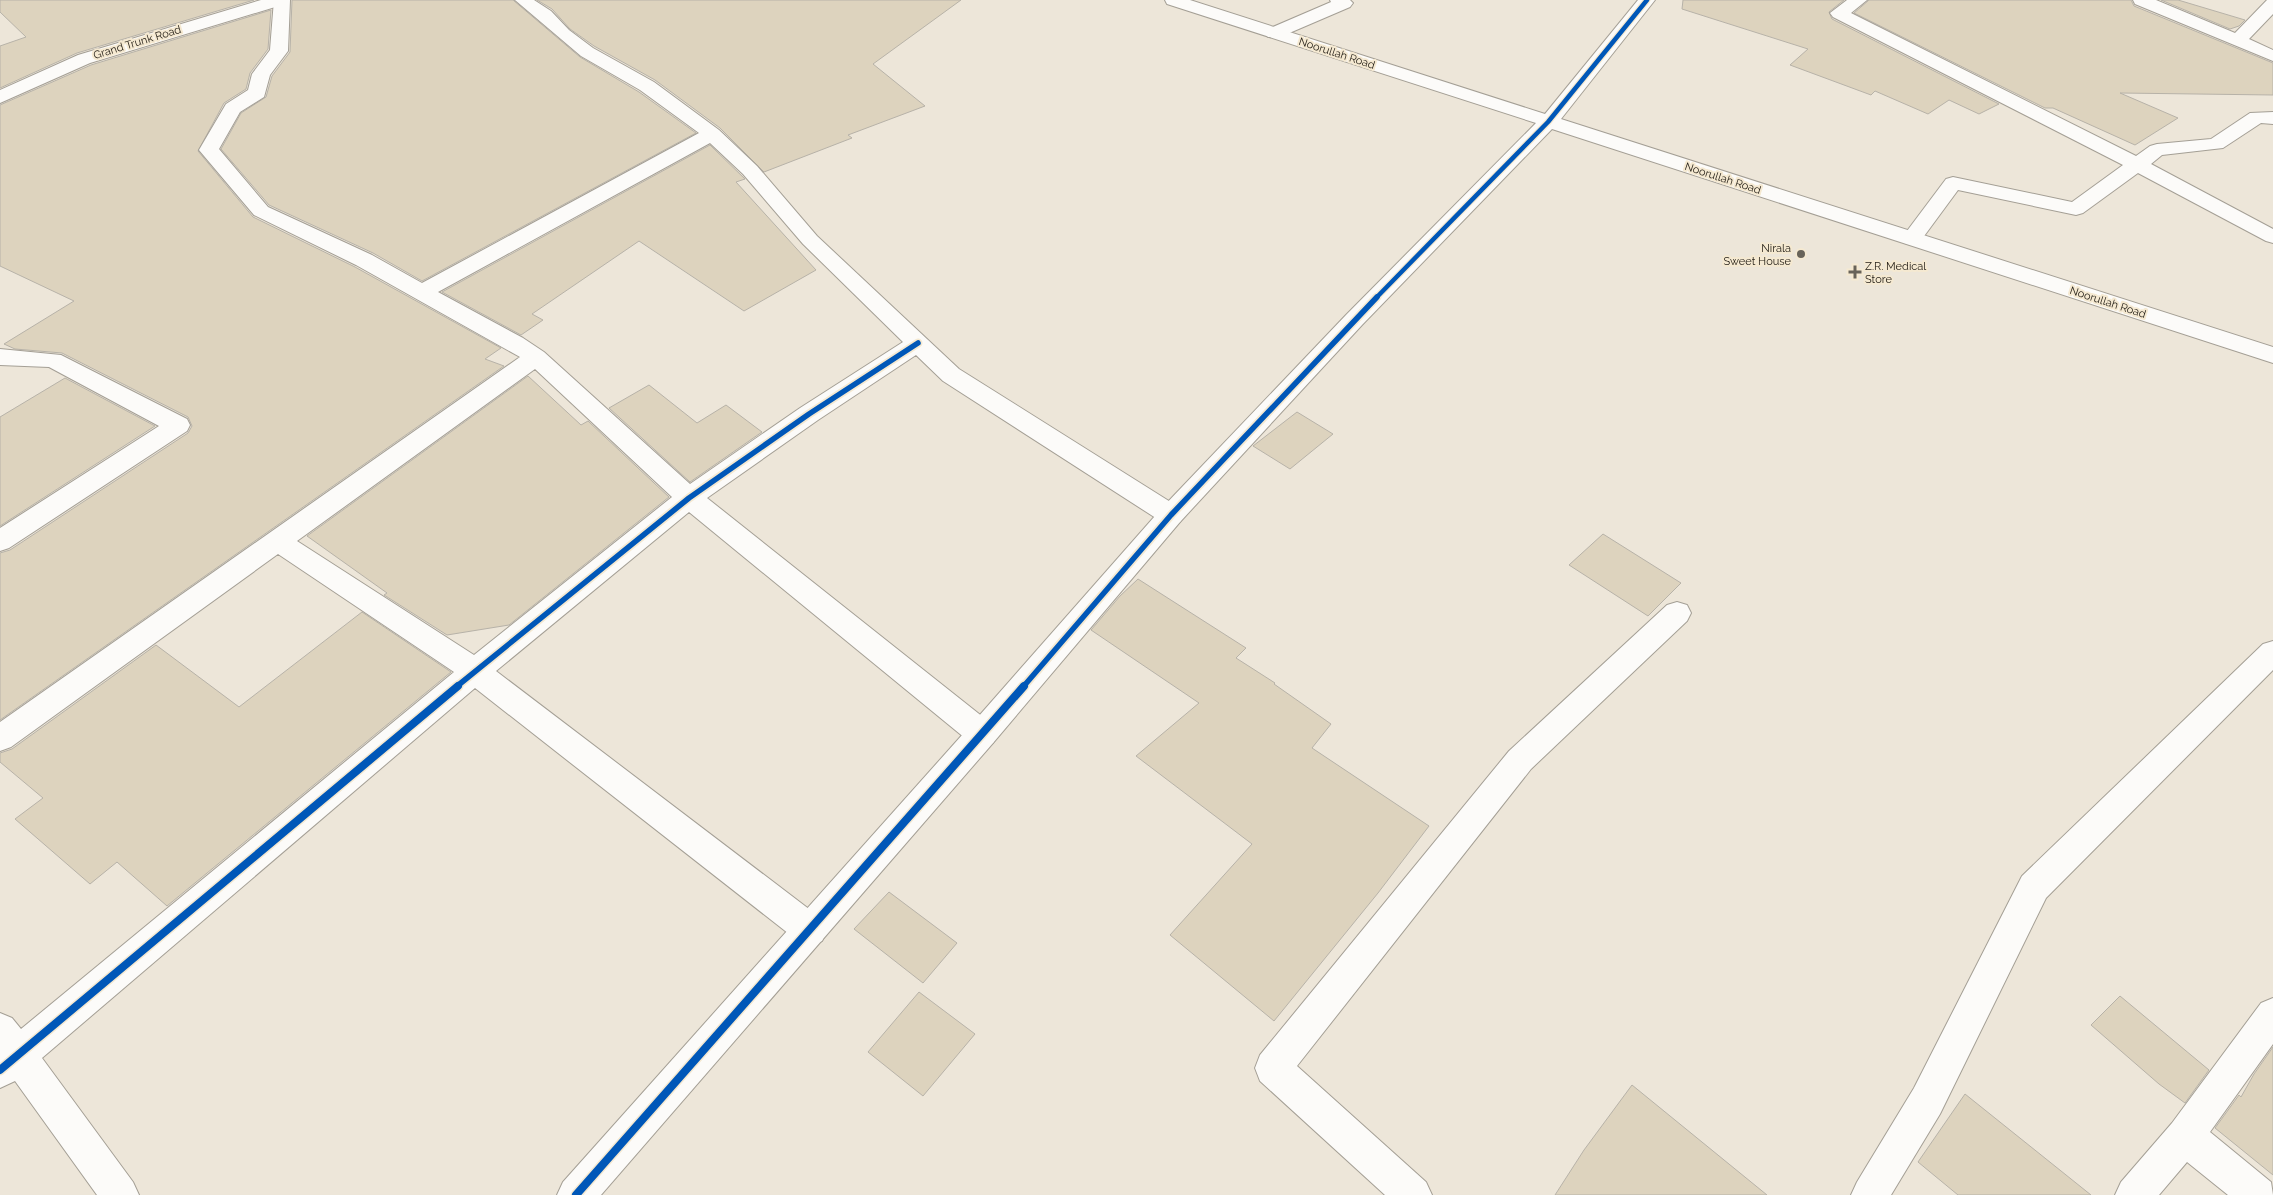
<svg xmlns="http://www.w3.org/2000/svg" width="2273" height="1195" viewBox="0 0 2273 1195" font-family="Raleway,sans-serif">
  <rect width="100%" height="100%" fill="#ede6d9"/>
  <!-- building -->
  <g fill="#ddd3be" stroke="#b7b2a8">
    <path d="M0,0H254L77,53L0,88V46L26,37L0,12Z"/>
    <path d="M292,0H513L580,57L639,92L696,133L422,281L373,253L269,205L221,149L241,113L266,97L272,76L290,52Z"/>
    <path d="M537,0H961L873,64L925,106L848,135L852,138L764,172L720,128L655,80L594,46L570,29L552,9Z"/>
    <path d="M1683,0H1844L1829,12L1832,19L1999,104L1979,114L1949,100L1928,114L1875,91L1871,95L1790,65L1808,49L1682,9Z"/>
    <path d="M1869,0H2131L2134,6L2273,63V95L2120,93L2178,118L2135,145L2053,108H2045L1854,13Z"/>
    <path d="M2161,0H2178L2245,20L2239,26L2230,29Z"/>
    <path d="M271,10L268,49L250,73L246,89L224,103L198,151L253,217L355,267L501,348L485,359L504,366L0,720V553L10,550L188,433L192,426L188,417L62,353L15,349L4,344L74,301L0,266V105L91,65Z"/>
    <path d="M710,145L745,179L736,182L816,270L744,311L639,241L532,314L543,320L521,335L442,292Z"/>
    <path d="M528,376L581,425L588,421L669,497L509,625L447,635L384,595L387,593L307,536Z"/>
    <path d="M65,378L155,426L0,526V417Z"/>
    <path d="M649,385L697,423L726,405L762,432L690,482L609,408Z"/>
    <path d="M1297,412L1333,434L1290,469L1253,446Z"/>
    <path d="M1603,534L1681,583L1648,616L1569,565Z"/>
    <path d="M1138,579L1246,648L1236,658L1275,683L1274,684L1331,724L1312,748L1429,826L1378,893L1274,1021L1170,935L1252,844L1136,756L1199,703L1091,630L1120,596Z"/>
    <path d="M362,612L451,672L167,906L117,862L90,884L15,819L43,798L0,762V753L12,749L156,645L239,707Z"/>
    <path d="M889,892L957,943L923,983L854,929Z"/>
    <path d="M919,992L975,1034L923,1096L868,1052Z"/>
    <path d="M2120,996L2209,1070L2185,1103L2159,1084L2091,1025Z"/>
    <path d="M2273,1047V1175L2215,1128L2239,1095L2241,1097L2254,1074Z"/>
    <path d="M1632,1085L1767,1195H1555L1584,1150Z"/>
    <path d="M1965,1094L2091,1195H1958L1918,1162Z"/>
  </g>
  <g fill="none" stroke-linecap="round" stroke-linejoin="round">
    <defs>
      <g id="street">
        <path d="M274,0H290L288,51L270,75L264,97L240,112L219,149L268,207L372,255L422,283L699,133L640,90L581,56L515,0H534L551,11L569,30L593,48L654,82L719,130L757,166L817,236L959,369L1180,508L1184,515L1180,522L1171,525L1162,522L943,381L916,355L818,420L707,498L993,725L997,734L993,743L982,747L971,743L689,512L496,671L822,919L827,930L822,941L810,946L798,941L475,688L42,1058L133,1182L139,1195H97L15,1081L0,1088V1013L12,1018L21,1029L454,672L278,554L11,747L0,751V722L520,357L356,265L254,215L199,150L226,104L248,90L252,74L270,50ZM710,143L743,174L803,244L903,342L800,408L690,484L544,352L523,338L438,292ZM535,369L672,497L474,655L297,541Z"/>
        <path d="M1330,0H1350L1353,3L1350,7L1280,37H1268L1265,33L1268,29L1331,2Z"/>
        <path d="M1847,0H1867L1851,13L2136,156L2150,146L2157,144L2211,139L2250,113L2273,112V124L2261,123L2223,148L2162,155L2151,164L2273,229V243L2266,241L2138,173L2083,213L2076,215L1958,190L1919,243L1912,245L1905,243L1901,239L1946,179L1953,177L2072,202L2123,165L1833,17L1830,13Z"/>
        <path d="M2133,0H2156L2235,33L2267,0H2273V14L2249,39L2273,50V61L2135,4Z"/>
        <path d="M0,349L61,355L187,419L190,425L187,431L9,548L0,551V528L159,426L49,367L0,365Z"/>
        <path d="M1677,602L1687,605L1691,613L1687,621L1531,769L1297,1066L1426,1182L1432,1195H1385L1260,1081L1255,1068L1260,1055L1509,751L1667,605Z"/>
        <path d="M2273,641V670L2046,898L1940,1114L1891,1195H1851L1857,1182L1914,1088L2022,876L2263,644Z"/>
        <path d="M2273,998V1044L2210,1132L2271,1182L2273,1195H2228L2187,1162L2159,1195H2115L2121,1182L2172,1123L2261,1003Z"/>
      </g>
      <path id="secondary" d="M1165,0H1190L1545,114L1638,0H1655L1561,119L2273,347V363L1552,129L1362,325L1180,522L993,743L601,1195H557L563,1182L971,725L1162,508L1346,315L1536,123L1167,4Z"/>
      <path id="primary" d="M261,0H287L285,4L90,63L0,103V90L78,55Z"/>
    </defs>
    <!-- street casing -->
    <use href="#street" stroke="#a49f95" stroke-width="2"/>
    <!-- secondary casing -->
    <use href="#secondary" stroke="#a49f95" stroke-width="2"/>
    <!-- primary casing -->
    <use href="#primary" stroke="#a49f95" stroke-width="2"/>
    <!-- street -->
    <use href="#street" fill="#fcfbf9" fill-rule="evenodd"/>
    <!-- secondary -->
    <use href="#secondary" fill="#fcfbf9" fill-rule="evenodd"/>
    <!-- primary -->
    <use href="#primary" fill="#fcfbf9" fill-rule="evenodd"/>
    <defs>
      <path id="cycleway-far2" d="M1376,298L1548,122L1647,0"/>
      <g id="cycleway-far1">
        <path d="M456,687L689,498L809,414L918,343"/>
        <path d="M1023,687L1171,515L1377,297"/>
      </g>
      <g id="cycleway">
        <path d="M0,1070L458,686"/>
        <path d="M576,1195L1024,686"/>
      </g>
    </defs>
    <!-- cycleway-far2 casing -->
    <use href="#cycleway-far2" stroke="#f5e9d1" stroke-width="7"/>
    <!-- cycleway-far1 casing -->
    <use href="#cycleway-far1" stroke="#f5e9d1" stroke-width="9"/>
    <!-- cycleway casing -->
    <use href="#cycleway" stroke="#f5e9d1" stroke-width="11"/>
    <!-- cycleway-far2 -->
    <use href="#cycleway-far2" stroke="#0057b8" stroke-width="4.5"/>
    <!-- cycleway-far1 -->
    <use href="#cycleway-far1" stroke="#0057b8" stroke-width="5.5"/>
    <!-- cycleway -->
    <use href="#cycleway" stroke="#0057b8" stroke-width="8"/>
  </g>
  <!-- markers -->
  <g fill="#686359" stroke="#f5e9d1" stroke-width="2">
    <circle cx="1801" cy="254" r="5"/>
    <path d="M1852.5 264.5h5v5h5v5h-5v5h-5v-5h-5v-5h5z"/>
  </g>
  <g text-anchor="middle" stroke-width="4" stroke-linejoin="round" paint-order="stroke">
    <!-- far-street labels -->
    <g font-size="11" fill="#211c14" stroke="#f5e9d1">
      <text transform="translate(137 42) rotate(-17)" y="4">Grand Trunk Road</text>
      <text transform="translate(1337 53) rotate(18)" y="4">Noorullah Road</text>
      <text transform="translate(1723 178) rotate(18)" y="4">Noorullah Road</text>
      <text transform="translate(2108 302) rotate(18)" y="4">Noorullah Road</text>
    </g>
    <!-- far-poi labels -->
    <g font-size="11" fill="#211c14" stroke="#f5e9d1" text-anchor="end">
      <text x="1791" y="252">Nirala<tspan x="1791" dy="13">Sweet House</tspan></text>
      <text x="1865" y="270" text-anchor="start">Z.R. Medical<tspan x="1865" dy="13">Store</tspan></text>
    </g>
  </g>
</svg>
